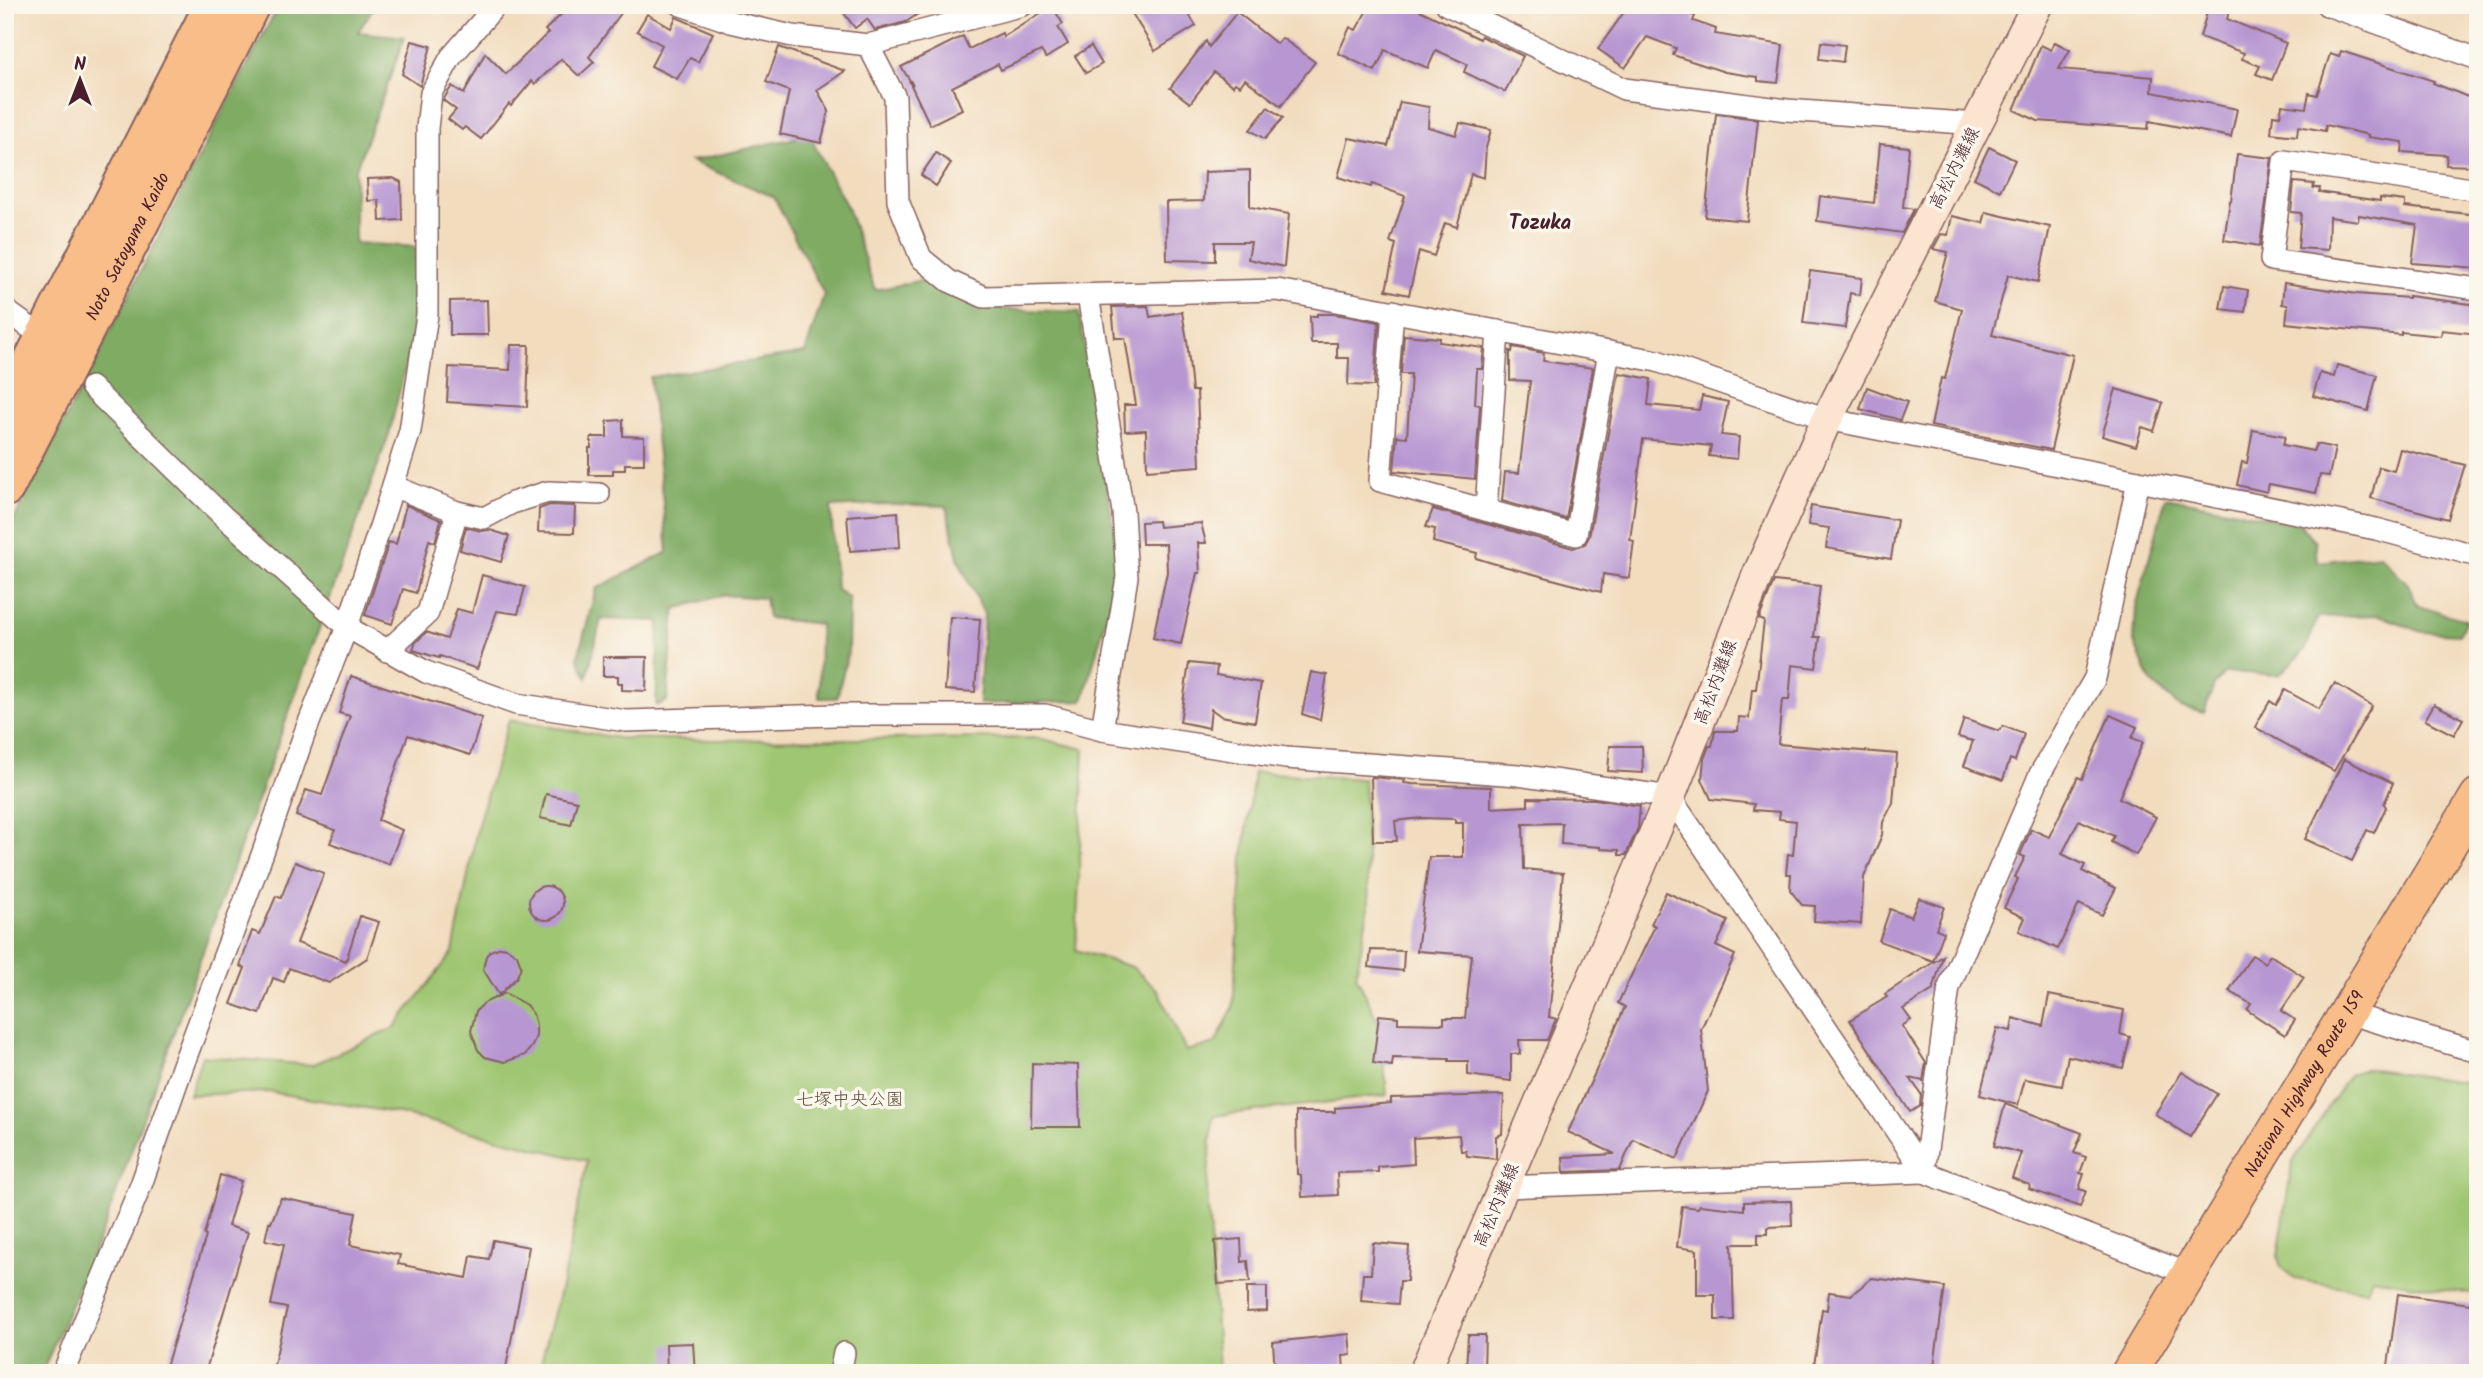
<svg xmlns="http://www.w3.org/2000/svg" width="2483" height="1378" viewBox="0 0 2483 1378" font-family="Kalam,'Klee One',sans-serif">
  <rect width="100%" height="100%" fill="#fbf7ec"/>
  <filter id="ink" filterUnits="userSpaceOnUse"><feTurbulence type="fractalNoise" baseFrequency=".0143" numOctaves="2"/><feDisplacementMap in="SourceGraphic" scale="14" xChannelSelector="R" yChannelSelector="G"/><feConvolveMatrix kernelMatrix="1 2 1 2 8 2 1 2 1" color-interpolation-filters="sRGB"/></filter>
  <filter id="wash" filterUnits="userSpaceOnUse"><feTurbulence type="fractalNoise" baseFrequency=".00686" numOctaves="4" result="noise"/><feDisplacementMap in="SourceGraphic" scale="28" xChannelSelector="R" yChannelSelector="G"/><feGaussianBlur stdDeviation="1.57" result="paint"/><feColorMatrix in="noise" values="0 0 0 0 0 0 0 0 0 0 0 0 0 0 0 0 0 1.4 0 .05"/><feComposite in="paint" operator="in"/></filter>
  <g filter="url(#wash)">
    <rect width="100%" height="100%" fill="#f2dcbe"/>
    <!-- green -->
    <g fill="#9fc672" stroke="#74724e" stroke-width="2">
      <path d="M509,720L618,738L714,740L1038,738L1084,749L1076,950L1132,967L1158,990L1186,1051L1215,1044L1233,1008L1243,858L1254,772L1364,779L1369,906L1356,975L1381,1028L1387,1095L1213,1116L1207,1191L1219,1369L1194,1373H538L564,1275L587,1161L396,1113L270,1092L189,1095L202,1056L312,1065L394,1028L453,952L478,824Z"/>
      <path d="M2366,1068L2478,1084V1295L2372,1278L2367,1291L2295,1279L2281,1267L2278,1257L2292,1163L2349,1075Z"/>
    </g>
    <!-- forest -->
    <g fill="#7fab64" stroke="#646548" stroke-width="2">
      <path d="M279,5H375L358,32L405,37L355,171V243L416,247L413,336L389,434L105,1224L42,1373H5V537L216,124Z"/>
      <path d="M809,135L847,207L875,290L927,279L999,309L1079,312L1120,568L1083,701L979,704L984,614L959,561L946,506L888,504L831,507L836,589L849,598L848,652L837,698H819L820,624L768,618L765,598L723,595L675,609L667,701L656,706L659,621L601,619L587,678L578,657L596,589L668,552L650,377L805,353L824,294L774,197L691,161Z"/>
      <path d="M2166,497L2300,524L2315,542L2317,562L2380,555L2408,584L2418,606L2466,620L2459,634L2422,632L2379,615L2318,617L2306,649L2279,675L2225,672L2214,685L2204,713L2180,707L2150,681L2134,642L2136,607Z"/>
    </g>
    <g id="blocks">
      <!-- building -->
      <g fill="#b796d2">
        <path d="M571,5H627L589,57L594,62L579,76L561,59L535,84L532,81L511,106L509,104L481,139L465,127L462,130L448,119L456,110L443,100L452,86L464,94L485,53L506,74L548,33L545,30Z"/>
        <path d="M838,5H931L906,22L875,30L867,19L855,28Z"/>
        <path d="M1127,5H1183L1196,26L1155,51Z"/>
        <path d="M1370,5H1409L1480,39L1481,36L1523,56L1505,92L1464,72L1467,64L1436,50L1428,68L1385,50L1375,71L1338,53L1350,27L1356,30Z"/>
        <path d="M1629,5H1663L1695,16L1693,21L1716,29L1715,34L1783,45L1778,83L1758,81V77L1725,72L1685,59L1673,55L1676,48L1647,37L1625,68L1598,49Z"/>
        <path d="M2209,5H2231L2227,19L2286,43L2272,80L2256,74L2260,66L2242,59L2244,53L2200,37Z"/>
        <path d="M1052,6L1063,24L1058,27L1068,44L1046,58L1041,51L1001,70L998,64L952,87L962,109L930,125L910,83L913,85L901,67L963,36L969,49L1002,33L1003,37Z"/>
        <path d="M1237,12L1277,44L1282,38L1315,62L1281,106L1245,79L1240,86L1235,83L1233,86L1214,72L1190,103L1170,88L1206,41L1209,47Z"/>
        <path d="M647,14L671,28L676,17L713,33L698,62L690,58L677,79L651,66L662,45L637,31Z"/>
        <path d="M412,41L431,46L420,86L402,74Z"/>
        <path d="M1821,42L1845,45L1843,62L1819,59Z"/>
        <path d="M2055,42L2070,50L2059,69L2153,77L2152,92L2237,109L2231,137L2149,121L2148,129L2038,121L2014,110L2041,45L2051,50Z"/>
        <path d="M1091,46L1102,64L1086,73L1075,56Z"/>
        <path d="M779,47L845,71L817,90L829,111L821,143L780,134L789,91L766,82Z"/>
        <path d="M2341,51L2434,81L2433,83L2478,101V125L2473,140L2471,166L2446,165L2447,155L2402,152L2403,142L2368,137L2369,135L2326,125L2325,131L2298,126L2297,136L2271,133L2273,115L2280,116L2282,105L2306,108L2309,93L2317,95L2330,54L2339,57Z"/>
        <path d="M1400,102L1429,107L1428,127L1456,135L1460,123L1491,130L1486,148L1484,178L1471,174L1457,227L1445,223L1434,256L1419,251L1409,295L1386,290L1396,244L1390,242L1405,196L1372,184L1371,187L1338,177L1349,138L1388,146Z"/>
        <path d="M1268,107L1283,118L1265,139L1250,130Z"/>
        <path d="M1716,114L1758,119L1747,221L1705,217Z"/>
        <path d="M1880,144L1909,147L1903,207L1914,209L1902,233L1817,221L1820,196L1874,203Z"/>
        <path d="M1989,147L2015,160L2000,191L1974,178Z"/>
        <path d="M936,153L951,163L936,186L921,175Z"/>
        <path d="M2237,154L2272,158L2260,246L2224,240L2230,201H2231Z"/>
        <path d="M1250,170V207L1289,214L1284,267L1248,259L1251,242H1215V261L1167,260L1166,202L1204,201L1205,172Z"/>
        <path d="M393,178L401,182L402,220L380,221L379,200L368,201L367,179Z"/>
        <path d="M2294,182L2314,184L2313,188H2320L2319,192L2380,201V198L2405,201V207L2478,215V268L2412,263L2417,225L2359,215L2358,221L2329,217L2328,250L2298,248L2301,213L2291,212Z"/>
        <path d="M1986,212L2050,227L2038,282L2008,275L1992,335L2073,355L2051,450L1931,426L1941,378L1945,379L1962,309L1935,301L1948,252L1933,249L1941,234L1948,235L1952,216L1983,223Z"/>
        <path d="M1810,271L1862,278L1860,295L1850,293L1845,328L1803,323Z"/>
        <path d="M2284,283L2357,294L2408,298V296L2478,305V334L2442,330L2441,336L2401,332V335L2286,323L2288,305L2282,304Z"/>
        <path d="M2224,286L2248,290L2245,312L2220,309Z"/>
        <path d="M487,300L488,335H450V301Z"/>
        <path d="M1148,306L1150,317L1182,312L1187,340L1192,391H1197L1200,466L1147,470L1146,430L1125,431L1124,405H1136L1125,338H1115L1112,307Z"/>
        <path d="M1317,314H1335L1379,322L1374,386L1348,385L1349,358H1337V343H1311L1310,316H1317Z"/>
        <path d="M1404,335L1440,338L1439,342L1484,348L1482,369H1477L1475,404L1480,405L1475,479L1394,471L1397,436L1407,437L1411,374H1401Z"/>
        <path d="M511,345H529L527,407L447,402L449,367L510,370Z"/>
        <path d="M1513,347L1544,353L1543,361L1593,368L1566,519L1502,501L1505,472L1519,473L1530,381L1510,380V351L1512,352Z"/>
        <path d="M2337,365L2377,375L2368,411L2313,396L2320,373L2334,377Z"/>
        <path d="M1619,373L1651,379L1648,405L1699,410L1702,396L1728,402L1721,435L1739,437L1737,459L1709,456L1711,446L1643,439L1630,540L1634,541L1629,578L1603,574L1601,592L1492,563L1476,558L1477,553L1433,542L1435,529L1426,527L1433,509L1573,548L1585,544L1589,537Z"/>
        <path d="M1867,387L1907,402L1900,420L1860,409Z"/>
        <path d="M2116,389L2163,403L2154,431L2142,427L2136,446L2102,436Z"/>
        <path d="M623,420V436L644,437V464H625V470H613V475H589V448H591V437H607V421Z"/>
        <path d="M2253,430L2285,436L2283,445L2313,451L2316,444L2335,448L2329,476L2320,475L2316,493L2269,484L2267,492L2237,485L2242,462L2247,463Z"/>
        <path d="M2400,449L2465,465L2448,519L2371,498L2379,467L2394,471Z"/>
        <path d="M406,505L441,520L435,542L429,540L416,593L403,589L392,624L365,615L389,542L396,544Z"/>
        <path d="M550,505L575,506L574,533L538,532L539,509Z"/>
        <path d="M1811,506L1897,520L1891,559L1826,548L1829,528L1808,525Z"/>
        <path d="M898,512L900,547L850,551L847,516Z"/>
        <path d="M1158,521L1159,527L1201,523L1206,543H1198L1200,573H1197L1181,644L1153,638L1167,572L1166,544H1142L1141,522Z"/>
        <path d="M466,527L481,531L490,530L509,536L501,562L460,550Z"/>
        <path d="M482,575L525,587L518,614L497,611L477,669L440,656L439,658L413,650L415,643L426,632L447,639L457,609L472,613Z"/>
        <path d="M1774,581L1820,586L1814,637H1820L1816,668L1792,665L1789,700H1782L1778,744L1897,754L1893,803L1883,822L1882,835L1864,877L1861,924L1814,921L1815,906L1802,905L1790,890L1791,874H1786L1788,854L1793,855L1796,821L1779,819L1780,812L1753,810L1754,804L1711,799L1702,779L1704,759L1709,746H1712L1715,731H1738L1739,717L1749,718L1752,689H1756L1764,621L1759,619Z"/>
        <path d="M950,617L980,619L975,692L945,690Z"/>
        <path d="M603,657H647L646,691L622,690V683H618V676H603Z"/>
        <path d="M1189,663L1217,666L1216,675L1261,683L1255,722L1221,716L1211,709L1209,728L1180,722Z"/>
        <path d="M1311,672L1327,675L1320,720L1302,714Z"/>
        <path d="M351,676L482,718L470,755L408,735L378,820L402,830L389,864L330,843L335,830L296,816L306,790L322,795L350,716L339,713Z"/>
        <path d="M2335,683L2372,706L2334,771L2255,727L2270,701L2276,705L2285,690L2319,709Z"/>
        <path d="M2434,704L2463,719L2454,735L2425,720Z"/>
        <path d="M2110,715L2137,727L2132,738L2143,742L2119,798L2156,817L2136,855L2111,842L2114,836L2079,820L2062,854L2085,865L2082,871L2116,888L2102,915L2079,904L2058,949L2019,931L2025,918L2004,908L2018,879L2015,877L2025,857L2020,855L2031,829L2049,837L2078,777L2082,779Z"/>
        <path d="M1964,719L1999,731L2003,726L2024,734L2015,761L2010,759L2003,780L1964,766L1973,741L1958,737Z"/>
        <path d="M1610,746H1642L1643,773L1608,771Z"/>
        <path d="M2344,759L2393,783L2384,804L2386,807L2374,833L2367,830L2352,861L2305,839Z"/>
        <path d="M1371,777L1405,780L1404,783L1412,784L1491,787V808L1528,806V798L1595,799L1640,806L1638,828L1626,855H1619V850L1600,849V847L1561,844L1562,823L1523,824L1524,869L1563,873L1549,1017L1556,1019L1547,1040H1519L1520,1054H1511V1081L1468,1075V1061H1449V1059L1393,1058L1392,1066L1373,1063L1379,1015L1398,1017V1023L1444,1024V1018H1465L1472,955L1417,951L1429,857H1463V823H1455V819L1422,818L1395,821L1397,841H1373Z"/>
        <path d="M546,794L577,801L571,825L540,818Z"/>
        <path d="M295,862L324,873L297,943L346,961L360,916L379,922L367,958L329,983L289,968L284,982L273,978L260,1014L231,1004L245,968L240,966L252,931L260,934L276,896L281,898Z"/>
        <circle cx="546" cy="903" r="17"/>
        <path d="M1666,892L1728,921L1716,946L1735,955L1701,1029L1708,1091L1677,1159L1633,1139L1620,1170L1564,1172L1563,1157L1615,1154L1568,1132L1625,1007L1618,1003L1655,926L1651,924Z"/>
        <path d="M1919,898L1944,907L1936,929L1944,932L1933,961L1879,941L1890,909L1911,917Z"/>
        <path d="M501,947L507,948L517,955L521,966L517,977L499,995L483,969L486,956L490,951Z"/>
        <path d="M1371,950L1404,951L1403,971L1369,967Z"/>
        <path d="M2252,955L2265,963L2270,955L2304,977L2281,1011L2295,1020L2285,1035L2247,1010L2251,1004L2229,991Z"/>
        <path d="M1943,956L1933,990L1903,1009L1911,1020L1902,1026L1926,1063L1923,1081L1910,1078L1921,1094L1920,1106L1910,1112L1850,1020L1887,997L1885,994Z"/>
        <path d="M505,993L526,1005L533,1014L536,1025V1036L532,1046L525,1055L505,1062L485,1057L478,1050L471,1031L476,1011L484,1003Z"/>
        <path d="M2049,995L2124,1010L2120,1034L2130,1037L2123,1068L2068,1056L2062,1086L2025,1079L2018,1105L1980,1095L1997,1028L2011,1031L2013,1018L2043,1026Z"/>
        <path d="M1032,1063L1078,1065L1080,1127H1031Z"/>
        <path d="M2182,1072L2217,1094L2190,1137L2155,1114Z"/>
        <path d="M1504,1095L1502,1134L1496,1136V1159L1467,1156L1466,1151H1461L1459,1135L1413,1138L1414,1164L1378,1167V1172L1337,1173L1338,1195L1302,1197L1301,1175L1297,1174L1296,1112H1335V1108L1391,1103V1098Z"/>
        <path d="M2005,1104L2082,1133L2074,1153L2086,1157L2080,1173L2084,1174L2079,1189L2086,1191L2080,1207L2029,1189L2030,1185L2012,1178L2021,1153L1994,1146Z"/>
        <path d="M220,1175L241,1181L228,1226L248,1232L205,1373H164L206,1236L204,1235Z"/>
        <path d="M281,1198L356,1213L350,1245L400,1255L398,1264L467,1278L471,1256L489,1259L493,1240L529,1247L505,1373H272L287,1308L271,1305L284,1244L265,1240L269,1222L271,1223Z"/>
        <path d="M1791,1201L1792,1226L1768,1227V1234H1758V1244H1732L1734,1320H1715V1295H1697V1250L1677,1247L1682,1206L1698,1208L1700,1205L1744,1210V1202Z"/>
        <path d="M1241,1239L1242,1262L1248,1261L1250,1282L1218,1284L1215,1241Z"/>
        <path d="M1373,1243L1409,1246L1407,1281H1400L1398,1304L1361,1301L1363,1274H1371Z"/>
        <path d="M1872,1278L1945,1287L1933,1373H1813L1822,1309L1827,1310L1829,1292L1851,1295Z"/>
        <path d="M1247,1287H1267V1311L1247,1312Z"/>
        <path d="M2398,1294L2478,1305V1373H2387Z"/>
        <path d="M1349,1334L1351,1355L1343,1356L1344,1373H1275L1273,1342Z"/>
        <path d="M1468,1335H1485L1484,1370L1466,1369Z"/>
        <path d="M693,1343L695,1373H667L666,1344Z"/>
      </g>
    </g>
  </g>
  <g filter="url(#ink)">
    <use href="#blocks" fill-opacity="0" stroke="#85615e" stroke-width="2"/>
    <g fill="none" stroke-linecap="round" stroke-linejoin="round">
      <defs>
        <g id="minor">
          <path d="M681,5L731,22L792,36L868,45L1023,5"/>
          <path d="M1447,5L1624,89L1787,110L1977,124"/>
          <path d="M2327,5L2478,59"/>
          <path d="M868,45L895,97L898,201L921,258L949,281L984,297L1277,290L1657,361L1827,419L2138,481"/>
          <path d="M2478,190L2284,161L2271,260L2478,289"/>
          <path d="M1088,295L1123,512L1127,577L1102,730"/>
          <path d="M1393,311L1380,481L1576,535L1609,352"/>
          <path d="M8,312L29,327"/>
          <path d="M91,387L223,516L347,627L426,672L516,704L626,721L836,715H1045L1102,730L1286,758L1518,775L1670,797L1924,1172L2189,1274"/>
          <path d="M1486,510L1498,331"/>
          <path d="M457,512L484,518L512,503L548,492L599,494"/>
          <path d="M387,651L428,613L457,512L393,486"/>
          <path d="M2347,1013L2478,1052"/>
          <path d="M1503,1187L1924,1172L1949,987L2040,774L2095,678L2138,481L2376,529L2478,556"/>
          <path d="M63,1373L141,1185L183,1065L262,855L304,735L347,627L381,524L410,431L427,315V128L431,93L451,57L496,5"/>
          <path d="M840,1373L844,1353"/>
        </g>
        <path id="secondary" d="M1424,1373L1670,797L1758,574L1827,419L2037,5"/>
        <g id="trunk">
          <path id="s1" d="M2129,1373L2478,796"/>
        </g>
        <g id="motorway">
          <path d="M5,416L214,5"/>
          <path id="s2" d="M5,487L250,5"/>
        </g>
      </defs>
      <!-- minor casing -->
      <use href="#minor" stroke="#85615e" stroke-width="24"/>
      <!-- secondary casing -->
      <use href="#secondary" stroke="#85615e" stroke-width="33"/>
      <!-- trunk casing -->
      <use href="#trunk" stroke="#85615e" stroke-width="38"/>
      <!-- motorway casing -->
      <use href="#motorway" stroke="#85615e" stroke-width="42"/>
      <!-- minor -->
      <use href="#minor" stroke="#fff" stroke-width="21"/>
      <!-- secondary -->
      <use href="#secondary" stroke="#fce5d0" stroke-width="30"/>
      <!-- trunk -->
      <use href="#trunk" stroke="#f8bd89" stroke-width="35"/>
      <!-- motorway -->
      <use href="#motorway" stroke="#f8bd89" stroke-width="38"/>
    </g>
  </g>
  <g text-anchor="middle" stroke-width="7" stroke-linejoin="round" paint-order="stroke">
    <!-- street labels -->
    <g font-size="18" fill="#4a1f2b" stroke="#fbf7ec">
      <text transform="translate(1954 168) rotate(-63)" y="6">高松内灘線</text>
      <text dy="6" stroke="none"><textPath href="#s2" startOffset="270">Noto Satoyama Kaido</textPath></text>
      <text transform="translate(1715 682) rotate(-69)" y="6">高松内灘線</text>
      <text dy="6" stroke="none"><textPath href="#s1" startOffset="338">National Highway Route 159</textPath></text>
      <text transform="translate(1496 1205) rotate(-67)" y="6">高松内灘線</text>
    </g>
    <!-- park labels -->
    <g font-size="18" fill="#645140" stroke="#fbf7ec">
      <text x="850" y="1105">七塚中央公園</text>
    </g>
    <!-- quarter labels -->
    <g font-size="21" font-weight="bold" fill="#4a1f2b" stroke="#fbf7ec">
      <text x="1540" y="229">Tozuka</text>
    </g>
  </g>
  <!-- margin -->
  <rect width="2483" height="1378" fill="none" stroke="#fbf7ec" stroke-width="28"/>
  <!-- north arrow -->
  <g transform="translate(80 80)" stroke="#fbf7ec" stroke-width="5" paint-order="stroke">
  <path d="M0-5L12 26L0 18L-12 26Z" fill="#4a1f2b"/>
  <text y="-10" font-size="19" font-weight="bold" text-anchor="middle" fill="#4a1f2b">N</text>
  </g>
</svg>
